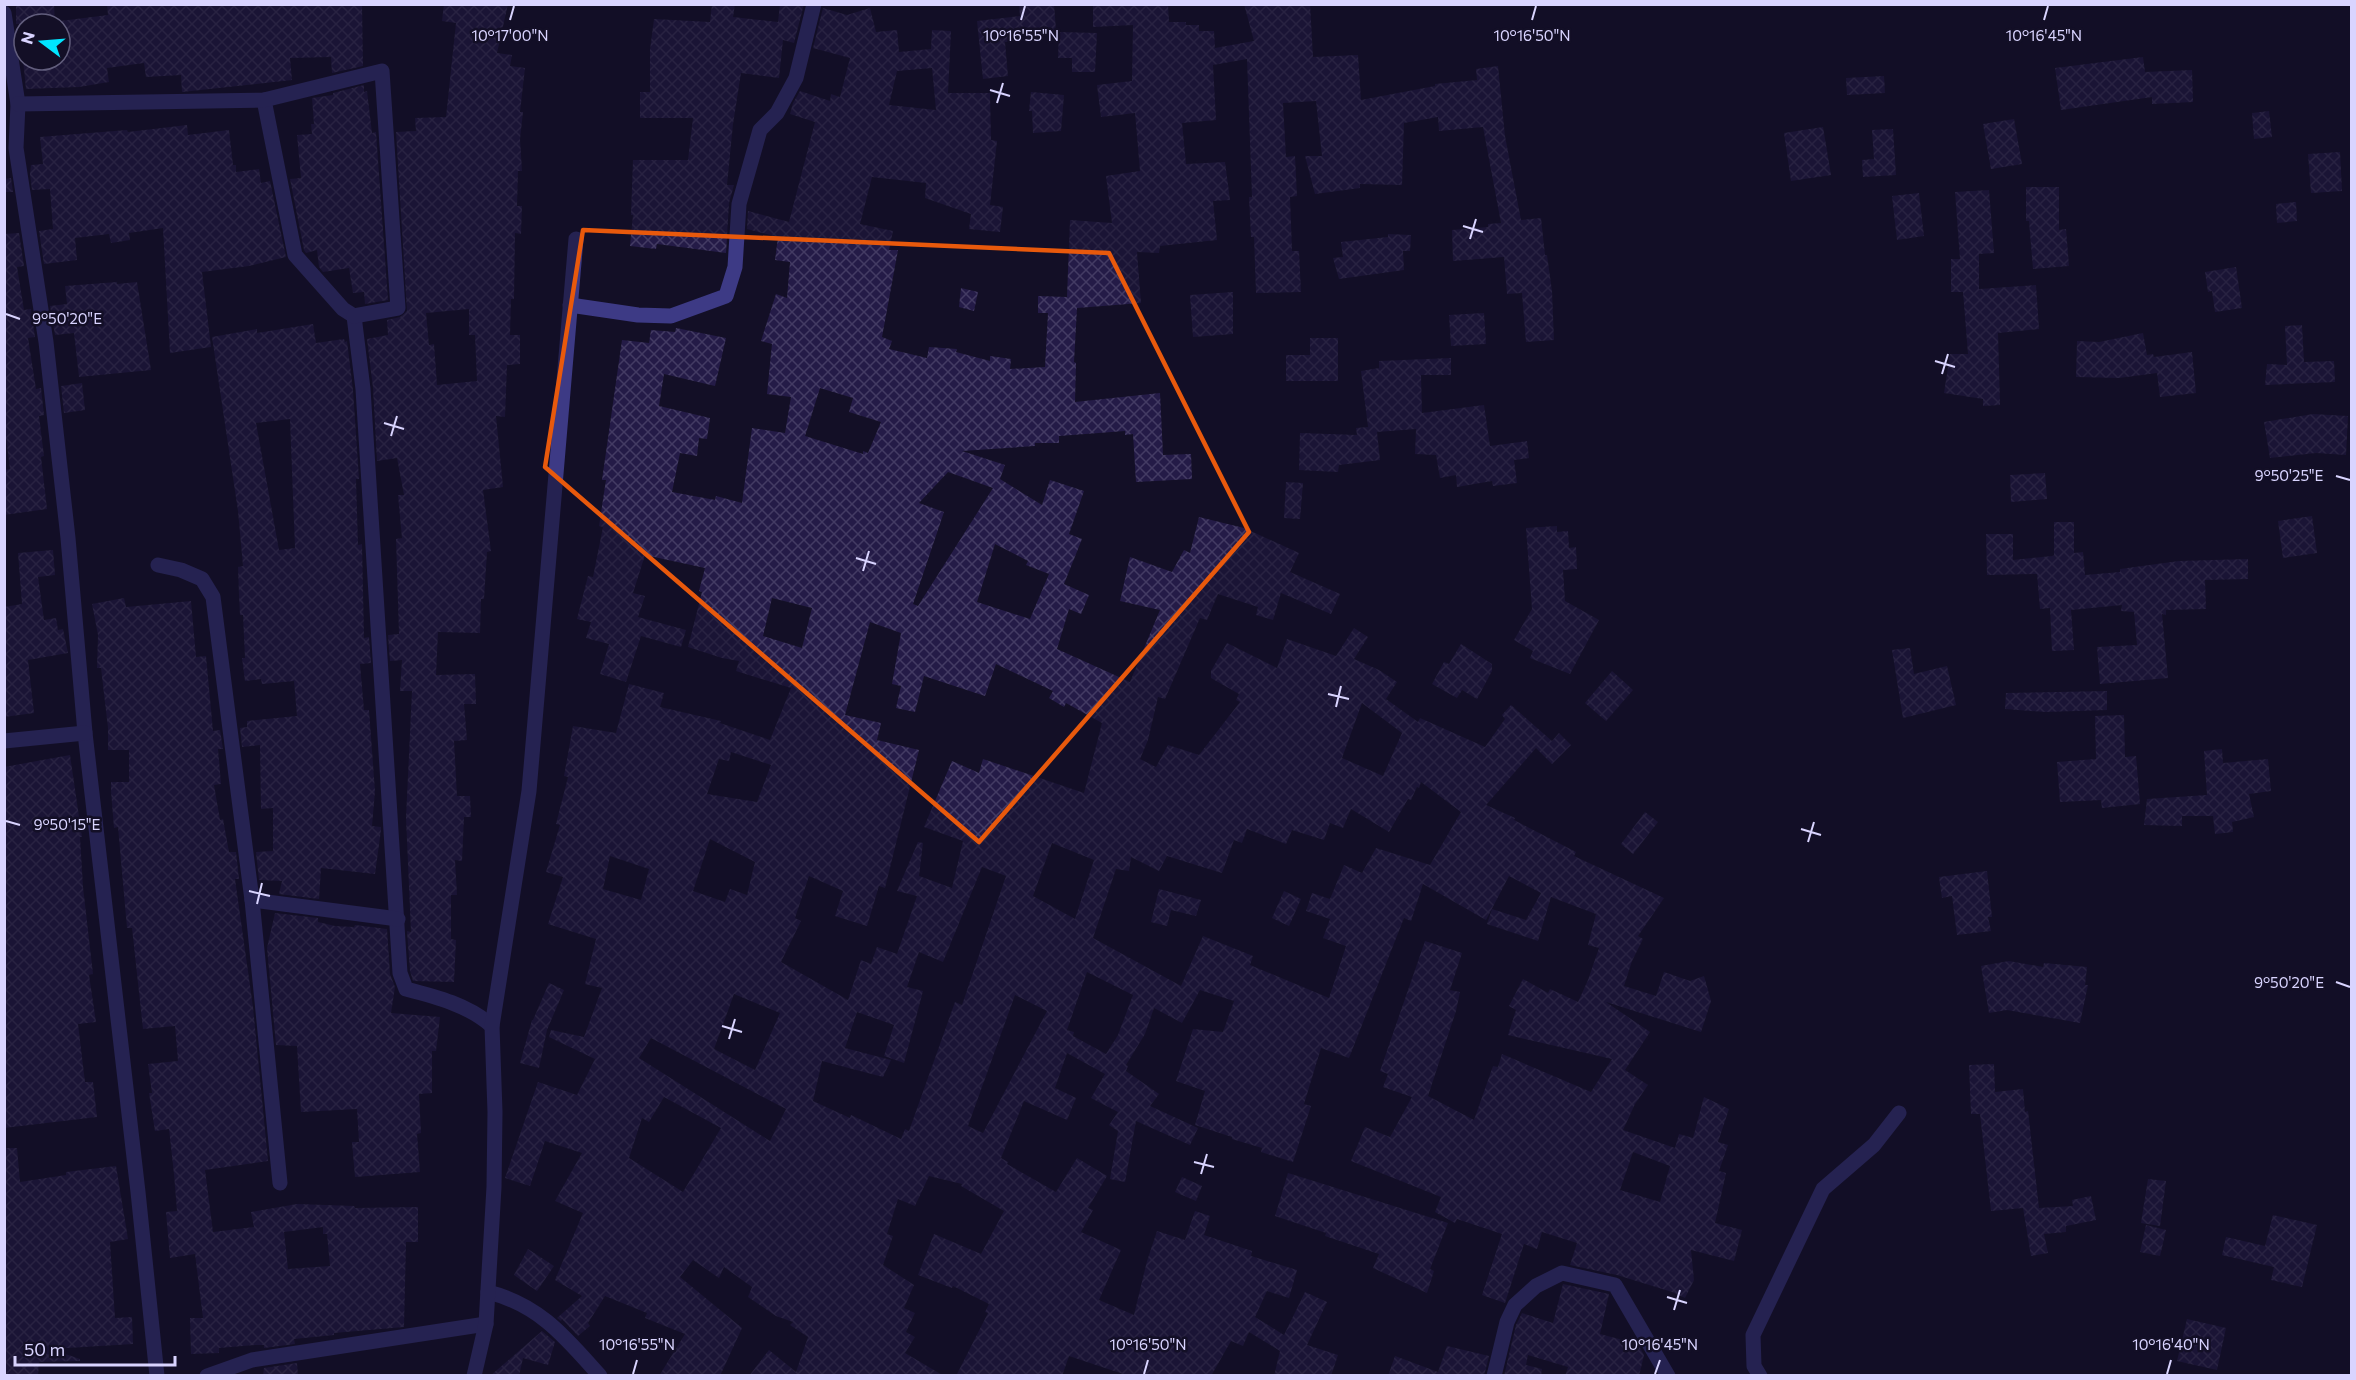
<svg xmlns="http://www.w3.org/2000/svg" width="2356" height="1380" viewBox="0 0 2356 1380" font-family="Commissioner,sans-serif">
  <defs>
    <pattern id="building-cross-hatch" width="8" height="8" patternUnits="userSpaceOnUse" patternTransform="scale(1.5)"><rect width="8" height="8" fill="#241b47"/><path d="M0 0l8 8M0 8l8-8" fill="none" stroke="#433b63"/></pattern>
  </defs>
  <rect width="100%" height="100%" fill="#130f26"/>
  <!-- building -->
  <g fill="url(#building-cross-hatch)" fill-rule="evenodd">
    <path d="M54,4L55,24H16V5Z"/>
    <path d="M107,4H362L363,66L332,73L331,57L290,58L292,80L182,92L181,75L146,77L144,63L107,68L109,82L79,87L26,89L23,60H60V21L108,15Z"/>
    <path d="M444,4H508L497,53L512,55L510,66L525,68L520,112H523L520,139L522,171H518L517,206H522L521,234L515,233L514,299H511L510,335H520V364L507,365L505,417L496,416L503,487L483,490L491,551L487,552L484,599H481L480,633L438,632L436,675L475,674L476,704H464L467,740L454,741L457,796H470L471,817H464L462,861L455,860L457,895H451V939L456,940L454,982L413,981L410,971L407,931L411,932L406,818L412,691H400L402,660L390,661L388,635L399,634L396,539L402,538L398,495H404L397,458L377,461L373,388L367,339L388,335L387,320L400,317L407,311L396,132L416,131L415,118L446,117L456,23L442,21ZM469,309V335H475L477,381L437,385L434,344L429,345L426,313Z"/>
    <path d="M712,4H735L733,17L778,22L780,4H804L794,43L783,40L779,78L741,73L733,124L727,185H734L729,203L726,253L657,244L656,249L630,246L633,215H631L633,160H688L693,118H640V92H650V50L654,19L710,22Z"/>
    <path d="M1019,4H1054L1056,30L1016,35L1017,41L1005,42L1008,76L983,79L977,21L1020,16Z"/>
    <path d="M1093,4H1168L1169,22H1186V25H1199V31H1214L1215,48L1254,41L1244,4H1310L1313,57L1358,55L1361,100L1435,86V84L1477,80L1476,69L1498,66L1505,136L1521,220L1541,218L1545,255H1547L1552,291L1554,340L1526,342L1522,293L1507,294L1504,257L1453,261L1452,230L1488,227V224L1501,223L1483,127L1439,131L1438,117L1404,123L1402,185L1360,184V188L1315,194L1305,156H1322L1316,101L1283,103L1286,157L1295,156L1297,196L1290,197L1292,251H1299L1301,292L1256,293L1254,237H1251L1249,197H1252L1247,59L1213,65L1216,120L1182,123L1186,164L1225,162L1230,200L1213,201L1217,240L1160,246L1159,253L1137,252L1141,303L1077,308L1074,362L1076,363L1075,402L1160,393L1163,455L1191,454L1192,479L1136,482L1133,434L1125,435V431L1059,436V443H1035V446L962,451L1005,465L1000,479L1042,505L1050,480L1084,491L1069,534L1082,539L1064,584L1089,595L1081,614L1069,609L1057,649L1130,682L1160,610L1120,601L1130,557L1172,572L1184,550L1190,553L1199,517L1244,528L1299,553L1290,572L1340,594L1331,614L1281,593L1273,620L1256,615L1258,607L1218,594L1207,620L1200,618L1165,699L1158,697L1148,740L1140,759L1156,767L1168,745L1199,755L1240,702L1236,700L1239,694L1211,678V671L1227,643L1277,668L1287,639L1336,656L1354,628L1368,637L1354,659L1379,670L1397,682L1386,699L1418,722L1420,718L1485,747L1505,719L1502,715L1511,705L1552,741L1559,733L1571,745L1552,764L1536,748L1486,805L1515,818L1514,820L1576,852L1574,856L1664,898L1638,936L1643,939L1632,961L1624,986L1656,996L1664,972L1690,981L1704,976L1711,1001L1701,1032L1606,1002L1650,1032L1625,1070L1648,1085L1635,1104L1623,1130L1675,1148L1679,1134L1693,1138L1704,1097L1729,1109L1718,1142L1728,1145L1719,1171L1726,1173L1715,1223L1742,1230L1734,1261L1691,1250L1694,1280L1685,1298L1672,1292L1617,1275L1570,1265L1577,1243L1542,1232L1537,1249L1524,1244L1505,1303L1482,1295L1502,1234L1457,1219L1455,1223L1435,1212L1441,1197L1351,1161L1365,1127L1390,1137L1412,1097L1383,1087L1388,1074L1380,1071L1425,941L1462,953L1450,990L1460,992L1456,1011L1428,1096L1474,1120L1493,1066L1498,1067L1502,1054L1591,1092L1612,1059L1508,1035L1516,1010L1509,1006L1523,979L1548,993L1550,989L1578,1002L1588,980L1599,948L1588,945L1596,914L1551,897L1538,941L1487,924L1492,909L1526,920L1541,893L1509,876L1486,920L1423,884L1411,921L1404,918L1349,1058L1321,1048L1304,1104L1311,1106L1293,1162L1261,1152L1262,1148L1232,1139V1137L1195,1125L1205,1091L1176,1081L1193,1029L1223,1032L1234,1001L1200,990L1182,1023L1154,1008L1145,1034L1126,1065L1128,1066L1126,1071L1159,1094L1150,1106L1198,1128L1190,1145L1136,1121L1125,1182L1110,1179L1118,1131L1109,1125L1118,1112L1091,1098L1105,1074L1067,1053L1055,1088L1076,1098L1067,1120L1024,1101L1001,1158L1008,1162L1007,1164L1056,1192L1077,1158L1107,1176L1088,1208L1093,1210L1081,1232L1121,1250L1099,1300L1134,1315L1147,1261L1157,1231L1185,1240L1195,1211L1210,1216L1204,1235L1252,1251L1251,1256L1297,1270L1289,1298L1267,1291L1255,1317L1284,1335L1305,1292L1327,1302L1307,1345L1338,1355L1331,1376H1274L1280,1351L1249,1332L1243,1346L1231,1341L1211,1376H1129L1069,1356L1062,1376H956L988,1313L985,1312L989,1304L953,1286L952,1288L918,1275L934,1234L981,1254L1004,1211L961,1186L962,1184L929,1176L915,1206L898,1199L887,1234L893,1236L883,1265L914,1285L904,1308L915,1313L906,1332L915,1337L905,1353L944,1376H749L769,1350L796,1372L808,1337L790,1325L793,1322L776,1316L748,1297L752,1287L724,1267L719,1278L693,1260L680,1277L742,1328L720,1376H659L685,1334L645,1318L647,1313L605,1296L588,1323L590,1326L578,1336L562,1319L561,1321L557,1318L582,1296L555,1280L583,1213L555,1201L582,1153L545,1141L530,1186L505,1178L538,1082L577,1095L595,1059L549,1037L551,1030L584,1037L602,988L585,984L596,939L548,924L563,877L546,872L560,825L556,824L568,777L564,776L573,726L616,733L629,684L664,693L660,707L721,721L720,723L770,740L791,688L736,671L739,661L722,658L688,647L702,592L699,591L705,568L645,555L633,593L645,596L638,617L686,630L681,647L641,636L626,682L600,674L609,644L586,638L591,622L577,619L588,576L593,577L603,527L599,526L606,480H602L622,340L649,343L651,330L675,332L676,328L726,338L715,386L664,374L659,406L710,418L707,439L699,438L697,456L680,453L672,492L715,500L716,496L742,503L752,428L785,433L791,397L767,394L772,344L761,341L776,294L787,298L790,262L775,260L778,237L747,229L748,211L789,222L815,122L790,114L793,103L800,91L830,101L831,94L840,97L850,58L813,48L823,8L847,15L870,8L876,32L897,30L899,52L931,49L932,30L951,31L948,93H990L991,140L997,141L990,205L1003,207L1000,232L969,229L971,214L925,198L926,183L872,177L860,224L893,231L889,250H898L882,337L892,341L889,349L927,358L929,347L957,349L956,352L990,361V356L1011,359L1010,369L1045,367L1048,313H1038V296L1067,297L1070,220L1112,223L1106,176L1140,171L1135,113L1101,117L1097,85L1132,81L1133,25L1093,27ZM932,68L936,110L889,105L897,71ZM820,388L853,398L849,412L881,422L868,453L863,451V454L805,436ZM948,472L993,488L918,606L913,604L944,512L919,503ZM995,544L1028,561L1026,565L1049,574L1030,619L977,602ZM772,598L812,608L802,648L763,636ZM870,622L901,633L892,684L901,686L896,708L915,712L924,676L985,696L996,664L1053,691L1049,698L1064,707L1066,703L1102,723L1084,793L983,759L979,773L952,761L924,827L963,841L952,888L919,876L923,843L918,842L897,891L917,896L897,954L877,947L871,964L861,960L848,1000L781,962L801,921L795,918L809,876L843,891L835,916L867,926L879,886L885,888L919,750L877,740L881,723L845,715ZM1362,703L1402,733L1383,776L1342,758ZM731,752L771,765L757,802L707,794L719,759L729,761ZM1421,782L1461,812L1430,865L1376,848L1362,873L1344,865L1330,899L1312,893L1306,911L1330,919L1323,938L1346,946L1329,998L1250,965L1253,956L1203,936L1181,986L1093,938L1116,869L1129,871L1131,857L1159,871L1167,856L1222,873L1234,840L1242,843L1247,829L1286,844L1292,830L1324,840L1330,823L1343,828L1351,809L1389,832L1408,799L1411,800L1417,787L1419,788ZM710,839L755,862L747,895L730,889L725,902L693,891ZM1052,843L1094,860L1075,919L1033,896ZM610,856L649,869L641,900L603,889ZM982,867L1006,876L962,1005L955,1002L909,1131L905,1129L901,1139L851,1115L850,1118L813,1101L822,1061L883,1077L891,1060L845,1048L857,1012L894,1025L884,1056L904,1063L923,991L907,987L919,952L943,962ZM1087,972L1133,995L1118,1035L1106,1054L1073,1036L1074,1032L1067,1030ZM734,994L780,1013L755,1070L714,1049ZM1015,995L1047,1011L983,1133L968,1126ZM651,1038L786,1109L770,1141L639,1058ZM664,1097L721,1128L683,1192L629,1158L642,1118L649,1122ZM1633,1152L1670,1166L1660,1202L1620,1190Z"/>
    <path d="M1059,32L1097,33L1095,72H1072V58H1058Z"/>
    <path d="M2143,57L2145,72L2192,70L2193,102L2152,104V97L2061,110L2055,68Z"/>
    <path d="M1884,76L1885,93L1847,95L1846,78Z"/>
    <path d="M364,85V92L367,91L372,133L376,132L388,300L365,304L364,292L353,293L349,268L323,272L319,267L317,250L306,253L304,250L290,179L301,178L297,135L312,134L311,124H314L312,98L333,95V93Z"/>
    <path d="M1031,92L1064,95L1061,131L1033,133L1032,111H1029Z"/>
    <path d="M2269,111L2272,137L2254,139L2252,113Z"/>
    <path d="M2014,119L2022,164L1991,169L1983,124Z"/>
    <path d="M187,125L188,135L229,130L233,165H236V172L259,169L261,183L270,181L286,257L249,266L202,272L211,347L170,353L163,228L129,233L130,240L111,243L109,234L75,238L77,260L44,264L39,231L53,229L50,189L32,190L30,174L31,165L43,164L40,137L127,130L128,132Z"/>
    <path d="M1823,127L1831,175L1791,181L1784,133Z"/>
    <path d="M1893,129L1896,175L1863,177L1862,160L1874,159L1872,130Z"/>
    <path d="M2340,152L2342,191L2311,193L2308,154Z"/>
    <path d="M11,178L13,192H4V179Z"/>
    <path d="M2026,187H2059V230L2066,229L2069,266L2033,269L2029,221H2026Z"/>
    <path d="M1989,190L1994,253L1979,254V289L2036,285L2039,329L1998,333L2000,405L1983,406V399L1944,393L1950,354H1968L1963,292H1951V259H1960L1955,192Z"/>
    <path d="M1919,193L1924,236L1897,240L1892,196Z"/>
    <path d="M2296,202L2297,221L2277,223L2276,204Z"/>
    <path d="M19,233L24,266L17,267L24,310L31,309L35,337L28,338L36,389L41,388L44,415L39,416L44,456L41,457L47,509L4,515V470L10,469L4,422V234Z"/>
    <path d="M1388,234L1411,235L1410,251H1403L1404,270L1339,279L1333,258L1343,257L1341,242L1388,237Z"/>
    <path d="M2236,267L2242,308L2215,312L2212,291L2208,292L2205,272Z"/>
    <path d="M117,282V284L137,282L151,370L79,377L74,333L55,335L50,306L67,304L65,286Z"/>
    <path d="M961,288L978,292L974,311L959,307Z"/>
    <path d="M1233,292V334L1193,337L1190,295Z"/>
    <path d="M1484,313L1486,344L1451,346L1449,315Z"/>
    <path d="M313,324L316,343L344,339L345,342L347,341L353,390L359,479H356L358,545L362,544L364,638L369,637L371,663L360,664L364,710H369L375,791L372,826L381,827V830L375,874L321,868L319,899L279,894L282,881L259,880L256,852L273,851V808L261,809L260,745L242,747L240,728L247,727V721L297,716L294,681L262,684L261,679L245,681L242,658H245L243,615H240L239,595L238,567L243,566L238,511L212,337L257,329V333ZM290,419L295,548L279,550L256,423Z"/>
    <path d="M2302,325L2304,362L2334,361L2335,382L2265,385L2267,364L2287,365L2285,326Z"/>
    <path d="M2143,333L2147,355L2153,354L2154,357L2192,352L2196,393L2160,397L2157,373L2119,378L2076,377L2077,341L2099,342Z"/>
    <path d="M1310,338H1338V381H1286V355H1310Z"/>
    <path d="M1451,358V375H1421L1422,413L1484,405L1490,446L1527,441L1529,458L1514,460L1517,483L1493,486L1492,481L1457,487L1456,475L1440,478L1436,455L1415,454L1416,429L1377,432L1380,460L1339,465L1338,472L1299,470L1300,433L1357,435L1356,428L1368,427L1361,371L1379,368V361Z"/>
    <path d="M82,383L85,410L64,413L61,386Z"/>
    <path d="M2313,414L2348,416L2346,455L2316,453L2270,458L2264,422Z"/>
    <path d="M2045,473L2047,499L2011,502L2010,475Z"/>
    <path d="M1286,482L1303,483L1300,519L1284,518Z"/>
    <path d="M2312,516L2317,553L2283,558L2278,521Z"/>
    <path d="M2054,522H2074V553L2083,552L2085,575L2120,572V569L2179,561L2248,559V579L2205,580L2206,609L2166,610V615L2162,614L2168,678L2100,684L2097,647L2137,645L2134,612L2121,611L2122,605L2071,610L2074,650L2052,651L2050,608L2040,609L2037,574L1987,575L1986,534H2013V560L2052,556L2054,555Z"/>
    <path d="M1557,526V532L1568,531L1569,548L1576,547L1577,569L1563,570L1565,601L1599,620L1570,674L1530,658L1533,651L1514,640L1532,609L1526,528Z"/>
    <path d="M53,550L55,575L38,577L44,620L56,618L58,630L63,629L68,653L28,660L34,713L4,717V607L22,604L18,553Z"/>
    <path d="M124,598L126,607L191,601L196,657L206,656L213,731L220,730L223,749H218L221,784L214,785L220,820L223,819L229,852H236L239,879H235L253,1007L268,1161L205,1170L213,1232L254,1227L251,1212L297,1204L354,1206L355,1208L418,1207V1242H406L404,1327L334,1333V1335L294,1339L295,1344L264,1348V1345H255L219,1348V1353L191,1354L190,1318H203L195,1254L170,1258L166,1212L177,1211L174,1174L169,1129L155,1131L149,1093H152L148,1064L178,1061L175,1026L143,1029L132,928H127L118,827L114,828L111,791V782H129V750H108V728L101,668H97L98,635L92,604ZM323,1227V1234H327L330,1266L288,1269L284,1232Z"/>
    <path d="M1461,644L1492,664V671L1477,699L1462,690L1457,698L1432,684L1444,662L1449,664Z"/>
    <path d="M1910,648L1914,674L1947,666L1956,705L1903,718L1892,650Z"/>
    <path d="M1612,671L1633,690L1606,721L1585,703Z"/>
    <path d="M2107,691V710L2045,712L2005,709L2006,693Z"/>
    <path d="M2124,715L2125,757L2136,756L2140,804L2102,808L2101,800L2060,802L2057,762L2096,759L2095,716Z"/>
    <path d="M2222,749L2223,763L2268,759L2271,791L2249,794L2254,817L2232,822L2233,832L2215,834L2213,816H2182V826L2144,825L2147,799L2207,795L2204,751Z"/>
    <path d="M70,755L82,837H80L83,887L93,974L89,975L96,1022L78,1024L85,1082H93L97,1117L4,1128V767Z"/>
    <path d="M1645,812L1658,822L1633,854L1621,844Z"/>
    <path d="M1987,871L1992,917H1988L1991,931L1957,935L1952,896L1942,898L1939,877Z"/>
    <path d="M1159,889L1201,900L1196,916L1171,910L1167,926L1151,922Z"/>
    <path d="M1284,891L1301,899L1289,926L1272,918Z"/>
    <path d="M275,913L318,918V922L335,926L354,927L355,925L387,929L390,974L395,987L391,1013L440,1017L436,1051H432V1093L419,1094L421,1133L417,1134L420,1172L355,1177L352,1142H359L357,1109L301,1112L297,1046L276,1045L267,948Z"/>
    <path d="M2009,961L2043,967L2044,963L2087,967L2085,985H2088L2080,1023L2007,1010L1989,1013L1981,966Z"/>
    <path d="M549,983L564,990L547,1030L539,1068L520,1063L532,1020H533Z"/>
    <path d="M1994,1064L1995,1092L2023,1089L2025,1112L2028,1111L2039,1208L2073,1206L2072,1200L2091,1196L2096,1220L2066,1226V1232L2044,1234L2048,1253L2031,1256L2023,1208L1991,1211L1980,1114H1971L1969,1065Z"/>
    <path d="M4,1148H17L20,1182L66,1175V1172L116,1166L128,1239L110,1242L115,1318L132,1317L133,1344L51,1349L80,1359V1361L39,1362L38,1376H4Z"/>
    <path d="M1288,1173L1448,1223L1430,1269L1434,1271L1427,1293L1373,1268L1379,1254L1325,1236L1326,1233L1275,1216Z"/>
    <path d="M1182,1177L1202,1186L1196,1201L1175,1192Z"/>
    <path d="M2148,1179L2166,1181L2160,1226L2141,1223Z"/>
    <path d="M2273,1215L2317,1225L2302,1287L2271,1280L2274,1267L2222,1255L2226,1237L2265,1246Z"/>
    <path d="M2146,1225L2166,1230L2160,1256L2140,1252Z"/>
    <path d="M528,1249L554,1266L537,1291L514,1275Z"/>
    <path d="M1563,1284L1609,1294L1600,1334L1638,1344L1644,1355L1639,1376H1565L1568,1367L1528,1355L1526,1365L1542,1369L1541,1376H1504L1516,1325L1522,1313L1553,1323Z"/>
    <path d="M2187,1319L2226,1328L2217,1370L2177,1361Z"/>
    <path d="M542,1331L555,1342L548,1365L523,1358L519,1376H490Z"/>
    <path d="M1447,1346L1489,1356L1484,1376H1388L1395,1356L1438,1372Z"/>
    <path d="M297,1363L298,1376H263L264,1368Z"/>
  </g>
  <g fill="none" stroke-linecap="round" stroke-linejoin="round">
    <!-- street -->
    <g stroke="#3d3a85" stroke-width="15">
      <path d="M4,13L18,104L16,148L46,342L68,538L85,733L138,1192L157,1376"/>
      <path d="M264,100L295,255L343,309L354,316L363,389L400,973L406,989C437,997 468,1005 492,1026"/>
      <path d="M18,104L264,100L382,71L398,308L354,316"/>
      <path d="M570,305L638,315L671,316L726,296L735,267L739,204L760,130L777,113L796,78L814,4"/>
      <path d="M158,565L181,570L202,579L213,597L252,900L280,1183"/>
      <path d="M4,741L85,733"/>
      <path d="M252,900L398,919"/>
      <path d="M488,1292C540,1305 566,1338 600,1376"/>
      <path d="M207,1376L252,1360L486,1324"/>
      <path d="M474,1376L486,1324L494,1187L495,1112L492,1026L529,791L576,239"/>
      <path d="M1494,1376L1507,1322L1515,1305L1536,1286L1562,1273L1615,1285L1668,1376"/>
      <path d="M1760,1376L1754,1366L1753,1335L1823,1189L1874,1145L1899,1113"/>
    </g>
  </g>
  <!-- marked area -->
  <path d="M0 0H2356V1380H0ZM583,230L1109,253L1249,532L979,842L545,467Z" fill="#130f26" fill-opacity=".55" fill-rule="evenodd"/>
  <path fill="none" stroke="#e8590c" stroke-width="4.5" stroke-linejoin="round" d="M583,230L1109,253L1249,532L979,842L545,467Z"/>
  <!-- ticks -->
  <path fill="none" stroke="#d9d4ff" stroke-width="2" d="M510,20L514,6M1021,20L1025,6M1532,20L1536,6M2044,20L2048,6M990,90L1010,96M997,103L1003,83M1463,226L1483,232M1470,239L1476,219M6,314L20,319M1935,361L1955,367M1942,374L1948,354M384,423L404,429M391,436L397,416M2336,476L2350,480M856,558L876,564M863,571L869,551M1328,694L1349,699M1336,707L1341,686M6,821L20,825M1801,829L1821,835M1808,842L1814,822M249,891L270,896M257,904L262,883M2336,982L2350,987M722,1026L742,1032M729,1039L735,1019M1194,1162L1214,1167M1201,1174L1207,1154M1667,1297L1687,1303M1674,1310L1680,1290M633,1374L637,1360M1144,1374L1148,1360M1655,1374L1660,1360M2167,1374L2171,1360"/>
  <g font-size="15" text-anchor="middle" fill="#d9d4ff" stroke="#130f26" stroke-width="5" stroke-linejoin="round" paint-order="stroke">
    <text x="510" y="41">10°17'00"N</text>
    <text x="1021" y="41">10°16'55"N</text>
    <text x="1532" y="41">10°16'50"N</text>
    <text x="2044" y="41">10°16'45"N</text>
    <text x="67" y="324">9°50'20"E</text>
    <text x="2289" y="481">9°50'25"E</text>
    <text x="67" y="830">9°50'15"E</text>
    <text x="2289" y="988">9°50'20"E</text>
    <text x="637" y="1350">10°16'55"N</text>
    <text x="1148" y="1350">10°16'50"N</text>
    <text x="1660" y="1350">10°16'45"N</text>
    <text x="2171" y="1350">10°16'40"N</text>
  </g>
  <!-- border -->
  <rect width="2356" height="1380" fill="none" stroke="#d9d4ff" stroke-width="12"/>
  <!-- north arrow -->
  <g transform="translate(42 42) rotate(286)"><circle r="28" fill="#130f26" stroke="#625e7d" stroke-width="1.5"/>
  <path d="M0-4.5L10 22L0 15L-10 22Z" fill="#00e5ff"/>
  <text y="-9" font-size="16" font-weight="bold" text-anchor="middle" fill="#d9d4ff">N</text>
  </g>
  <!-- scale -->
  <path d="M15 1356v9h160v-9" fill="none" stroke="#d9d4ff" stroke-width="3"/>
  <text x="24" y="1356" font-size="18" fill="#d9d4ff" stroke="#130f26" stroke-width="4.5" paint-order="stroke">50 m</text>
</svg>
